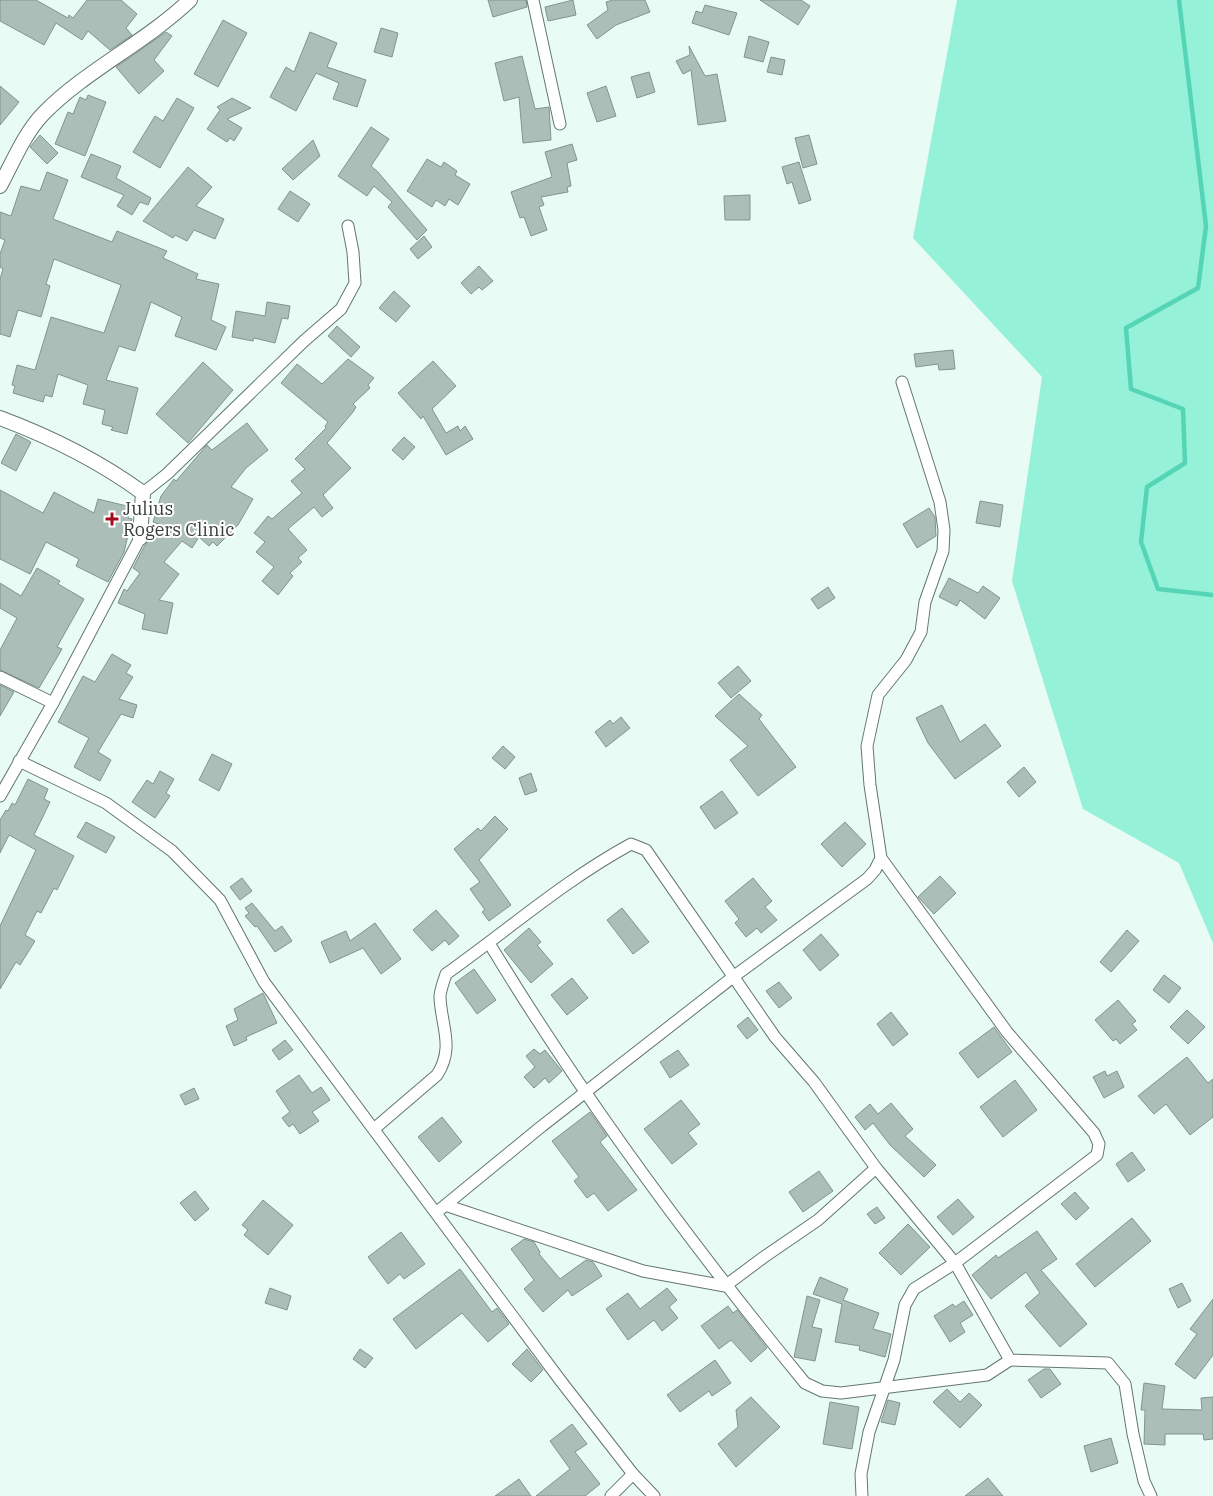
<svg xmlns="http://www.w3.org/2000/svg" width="1213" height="1496" viewBox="0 0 1213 1496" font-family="'IBM Plex Serif',serif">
  <rect width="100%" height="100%" fill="#e8fcf5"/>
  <!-- green -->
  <path fill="#95f1d8" d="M957,0H1213V943L1179,863L1083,809L1012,581L1042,377L913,238Z"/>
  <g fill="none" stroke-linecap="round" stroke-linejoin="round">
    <!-- stream -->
    <path stroke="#55d5b6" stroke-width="4.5" d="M1179,0L1206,226L1198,288L1126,328L1131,389L1183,409L1185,463L1147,487L1141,542L1158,589L1213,595"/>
  </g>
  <!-- building -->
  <g fill="#acbeb8" stroke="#83948f">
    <path d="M0,0H36L68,18L69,15L73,18L87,0H121L137,14L126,28L132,35L110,50L88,31L82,40L56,23L44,45L0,21Z"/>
    <path d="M488,0H526L527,7L493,17Z"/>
    <path d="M573,0L576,15L548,21L545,7Z"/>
    <path d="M613,0H645L650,12L616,25L597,39L587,25L608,10L606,2Z"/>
    <path d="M760,0H801L810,6L798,25Z"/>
    <path d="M705,5L737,13L729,35L692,23L696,11L702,13Z"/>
    <path d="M223,20L247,33L218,87L194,74Z"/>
    <path d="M381,28L398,33L392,57L374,52Z"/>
    <path d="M166,32L172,36L154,60L164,71L139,94L116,67Z"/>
    <path d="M310,32L337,43L327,67L366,80L357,107L333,99L339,83L316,73L296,111L270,97L286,67L294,72Z"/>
    <path d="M749,36L769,42L763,62L744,57Z"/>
    <path d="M689,46L705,76L717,74L726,121L698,125L691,70L683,74L676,61L690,55Z"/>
    <path d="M522,56L535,109L549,107L551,140L523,143L519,97L504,101L495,63Z"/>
    <path d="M771,57L785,60L782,75L767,72Z"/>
    <path d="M649,72L655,92L637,98L631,77Z"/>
    <path d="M0,86L19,102L0,125Z"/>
    <path d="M606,86L616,116L597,122L587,93Z"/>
    <path d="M88,95L106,102L85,156L55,144L68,112L73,114L80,97L86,100Z"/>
    <path d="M177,98L194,108L160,168L133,152L155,116L163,121Z"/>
    <path d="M232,98L251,108L227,119L242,128L234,141L230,138L227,142L207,129L220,110L217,107Z"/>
    <path d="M371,127L389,139L371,166L378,172L427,230L417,240L388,207L392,202L374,186L367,196L338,176Z"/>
    <path d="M40,135L58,153L47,164L30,147Z"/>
    <path d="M809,135L817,164L803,168L795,138Z"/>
    <path d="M313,140L320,156L293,180L282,169Z"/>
    <path d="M572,144L577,160L567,163L571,186L567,187L568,192L541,197L544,205L539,207L547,230L531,236L524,217L520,218L511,192L552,177L545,152Z"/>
    <path d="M91,154L121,166L116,178L151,198L148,205L140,202L132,215L117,206L124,195L81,177Z"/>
    <path d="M427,159L441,167L444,162L457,171L455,175L470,184L458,205L449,199L445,206L436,200L432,207L407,191Z"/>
    <path d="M799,162L811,200L799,204L792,182L787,184L782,167Z"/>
    <path d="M188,167L212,187L196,206L224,219L215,239L194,230L187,241L175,235L173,238L143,221Z"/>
    <path d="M47,172L68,180L53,219L112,242L117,231L167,251L163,258L198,274L196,279L219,284L211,320L226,327L216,350L175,336L182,317L151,302L135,351L119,346L106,380L138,388L127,434L111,430L113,427L102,424L105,410L83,404L88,385L58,374L52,397L45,395L43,402L13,393L15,386L12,385L17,365L35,370L51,317L104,333L121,285L54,259L46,284L50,286L41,317L18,310L10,337L0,334V279L3,269L0,267V254L5,240L0,238V212L11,216L21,186L40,191Z"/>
    <path d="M290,191L310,204L298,222L278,209Z"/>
    <path d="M750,195V220H725L724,196Z"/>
    <path d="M424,236L432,247L418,259L410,249Z"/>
    <path d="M479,266L493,281L482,290L479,287L471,294L461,283Z"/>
    <path d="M394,291L410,306L396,322L379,308Z"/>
    <path d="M267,302L290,306L288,319L282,318L275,343L254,338L253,341L232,337L236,311L265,316Z"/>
    <path d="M337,326L360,347L351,357L328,336Z"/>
    <path d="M953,350L955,369L939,370L938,364L916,367L914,354Z"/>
    <path d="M348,359L374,378L368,385L370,388L353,404L356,407L353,412L327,443L351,468L323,495L333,508L322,517L314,507L288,529L307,550L298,558L302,562L290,573L293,576L278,595L262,581L274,567L256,552L265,542L254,533L268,516L272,519L302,493L291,481L305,469L295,459L326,428L325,426L328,422L281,383L297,364L322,384Z"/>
    <path d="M433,361L456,386L432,409L446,433L458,426L460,431L465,426L473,439L446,455L423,416L421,419L398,393Z"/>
    <path d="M203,362L233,390L188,443L156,414Z"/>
    <path d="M247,423L268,450L246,468L231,487L253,499L238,525L217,546L213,542L209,546L199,537L192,548L182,541L164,562L179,574L159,600L173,603L167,634L142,629L145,614L118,603L124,589L127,591L140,573L133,568L145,545L161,525L153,522L161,496L174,479L176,481L207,445L212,450Z"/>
    <path d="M16,434L31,442L16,471L1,463Z"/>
    <path d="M404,437L415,447L403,460L392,450Z"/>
    <path d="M0,490L43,513L54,492L94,513L98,499L131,507L128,518L132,519L124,552L108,582L76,566L79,559L46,542L30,574L0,559Z"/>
    <path d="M980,501L1003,505L1000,527L976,523Z"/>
    <path d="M929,508L935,517L936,536L917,548L903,524Z"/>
    <path d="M37,568L60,581L58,584L84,599L57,647L62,649L39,688L0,670V650L17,618L0,608V583L21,596Z"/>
    <path d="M949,578L978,593L983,586L1000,598L985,619L960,600L957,606L939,597Z"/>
    <path d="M828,587L835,598L818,609L811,599Z"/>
    <path d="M112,654L131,665L126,673L133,677L119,699L137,705L133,718L121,714L98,752L111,760L100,781L74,767L89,738L58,722L83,676L95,682Z"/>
    <path d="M738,666L751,681L731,698L718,683Z"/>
    <path d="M0,685L14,692L0,716Z"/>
    <path d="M739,694L762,715L759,719L796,767L758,796L730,760L748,746L715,716Z"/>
    <path d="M942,705L960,742L985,724L1001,746L955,779L928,743L916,718Z"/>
    <path d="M621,717L630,728L606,747L595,732L610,720L613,724Z"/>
    <path d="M503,746L515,757L505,769L492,758Z"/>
    <path d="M212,754L232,764L219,791L199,780Z"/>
    <path d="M1024,767L1036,782L1019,797L1007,782Z"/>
    <path d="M160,771L174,779L166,793L170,796L155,818L132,802L147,780L153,784Z"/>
    <path d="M531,773L537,791L525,795L519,778Z"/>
    <path d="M28,779L48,789L44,799L50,802L34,835L74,856L57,890L54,888L41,913L37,911L25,935L35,941L20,965L16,962L0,989V926L36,850L9,835L0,853V820L6,810L8,811L12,803L15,805Z"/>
    <path d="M722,791L738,813L715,829L700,807Z"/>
    <path d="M495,816L508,829L479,860L511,905L489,921L482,912L485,910L470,889L480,882L454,849L478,828L481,831Z"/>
    <path d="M86,822L115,837L106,853L77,837Z"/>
    <path d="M845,822L866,844L842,867L821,844Z"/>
    <path d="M940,876L956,893L934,914L918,897Z"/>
    <path d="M242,878L252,891L240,900L230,887Z"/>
    <path d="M753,878L772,901L765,907L777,920L761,933L757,928L746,937L735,923L739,919L725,901Z"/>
    <path d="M252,903L275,931L282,926L292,941L275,952L257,926L255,927L245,916L249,913L245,908Z"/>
    <path d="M622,908L649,942L633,954L607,920Z"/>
    <path d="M436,910L459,936L449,945L445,940L432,951L413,930Z"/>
    <path d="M375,923L401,959L381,974L363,948L330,963L321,942L346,931L350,941Z"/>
    <path d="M529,928L541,942L537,945L553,964L531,983L504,950Z"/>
    <path d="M1127,930L1139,941L1111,972L1100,962Z"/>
    <path d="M821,934L839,955L820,971L803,950Z"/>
    <path d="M474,969L496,1000L477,1014L455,983Z"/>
    <path d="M1164,975L1181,988L1169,1003L1153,990Z"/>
    <path d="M572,978L588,998L567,1015L551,995Z"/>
    <path d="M779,982L792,998L779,1008L766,991Z"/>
    <path d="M263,993L277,1023L246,1037L247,1040L234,1046L226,1026L238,1020L234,1009Z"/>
    <path d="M1118,1000L1136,1021L1132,1024L1137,1030L1120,1044L1116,1039L1113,1041L1095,1020Z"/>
    <path d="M1187,1010L1205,1027L1188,1044L1170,1027Z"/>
    <path d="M891,1012L908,1034L893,1046L877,1024Z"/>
    <path d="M748,1017L758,1030L747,1039L737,1026Z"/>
    <path d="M994,1027L1012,1052L978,1078L959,1053Z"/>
    <path d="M285,1040L293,1050L279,1060L272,1050Z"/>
    <path d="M534,1049L540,1054L545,1050L562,1071L549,1083L545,1078L534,1088L524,1077L535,1067L526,1056Z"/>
    <path d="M678,1050L689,1065L670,1078L660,1062Z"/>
    <path d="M1187,1057L1208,1083L1213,1079V1117L1190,1135L1166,1104L1154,1114L1138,1096Z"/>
    <path d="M1105,1071L1107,1076L1117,1071L1124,1087L1104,1098L1093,1077Z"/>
    <path d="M299,1075L312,1093L321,1087L330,1100L312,1112L319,1121L300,1134L293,1124L289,1127L282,1118L290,1112L276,1091Z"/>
    <path d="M1015,1080L1037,1110L1003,1137L980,1107Z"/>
    <path d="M194,1088L199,1099L185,1105L180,1095Z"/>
    <path d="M681,1100L700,1124L688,1133L697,1144L672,1164L644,1129Z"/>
    <path d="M891,1103L913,1129L905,1136L936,1165L924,1177L890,1145L873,1123L865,1130L855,1117L870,1104L878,1114Z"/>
    <path d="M590,1112L607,1136L600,1142L637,1190L608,1211L594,1193L587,1198L574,1181L579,1177L552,1141Z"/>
    <path d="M442,1117L462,1142L439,1162L418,1137Z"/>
    <path d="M1132,1152L1145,1170L1128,1182L1116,1164Z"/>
    <path d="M819,1171L833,1191L803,1212L789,1192Z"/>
    <path d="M195,1191L209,1209L195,1221L180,1203Z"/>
    <path d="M1075,1192L1089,1208L1076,1220L1061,1204Z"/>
    <path d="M958,1199L974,1217L953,1235L937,1217Z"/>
    <path d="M263,1200L293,1225L268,1255L244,1235L248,1230L242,1225Z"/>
    <path d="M877,1207L885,1218L875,1224L867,1214Z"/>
    <path d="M1132,1218L1151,1241L1095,1287L1076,1264Z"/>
    <path d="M908,1224L930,1247L901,1275L879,1253Z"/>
    <path d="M1037,1231L1057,1259L1041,1270L1087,1324L1060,1347L1025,1306L1040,1293L1026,1272L991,1299L972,1275L996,1255L998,1258Z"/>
    <path d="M401,1232L425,1264L404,1279L400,1274L388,1284L368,1257Z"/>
    <path d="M524,1239L534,1242L540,1252L539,1254L560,1279L586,1260L593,1262L602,1276L572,1296L568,1290L543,1312L524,1289L534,1280L511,1249Z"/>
    <path d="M460,1269L492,1312L497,1308L509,1324L488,1342L462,1313L416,1349L393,1319Z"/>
    <path d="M820,1277L848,1289L843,1300L879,1313L873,1329L891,1334L885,1357L859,1350L860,1346L835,1342L842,1304L813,1294Z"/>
    <path d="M1182,1283L1191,1301L1178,1308L1169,1289Z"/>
    <path d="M270,1288L291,1296L287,1310L265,1303Z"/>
    <path d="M667,1288L677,1300L669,1307L678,1318L662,1331L654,1320L628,1340L606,1309L628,1293L640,1309Z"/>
    <path d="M807,1296L820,1300L812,1327L822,1329L815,1361L794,1357Z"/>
    <path d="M1213,1299V1355L1195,1379L1175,1364L1197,1334L1190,1329Z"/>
    <path d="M964,1301L973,1315L960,1323L965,1332L950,1342L934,1316L953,1304L955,1307Z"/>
    <path d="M728,1306L733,1313L737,1310L767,1348L751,1362L731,1340L719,1349L701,1326Z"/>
    <path d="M360,1349L373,1358L365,1368L353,1359Z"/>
    <path d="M527,1349L543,1370L531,1382L512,1364Z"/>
    <path d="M715,1360L731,1383L712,1396L709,1391L680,1412L667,1395Z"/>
    <path d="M1044,1369H1050L1061,1384L1041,1398L1028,1380Z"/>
    <path d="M1144,1383L1165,1386L1162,1409L1202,1410L1201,1398L1213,1397V1439L1204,1440L1203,1434H1165V1445L1144,1444L1145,1410H1141Z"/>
    <path d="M947,1389L960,1402L969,1393L982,1405L960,1428L933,1402Z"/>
    <path d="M751,1397L780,1427L736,1467L718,1444L738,1427L736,1410Z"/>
    <path d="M888,1400L900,1403L895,1425L881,1422Z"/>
    <path d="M830,1402L859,1407L852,1449L823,1444Z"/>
    <path d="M572,1424L587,1444L575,1452L600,1484L585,1496H536L570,1469L550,1441Z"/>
    <path d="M1111,1438L1118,1463L1091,1472L1084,1446Z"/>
    <path d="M988,1478L1003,1496H965Z"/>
    <path d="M519,1479L531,1496H495Z"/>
  </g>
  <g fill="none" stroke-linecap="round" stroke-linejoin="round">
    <defs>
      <g id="minor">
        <path d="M533,0L560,124"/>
        <path d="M143,493L167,474L304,341L341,309L355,283L353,252L348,226"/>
        <path d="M0,677L53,703"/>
        <path d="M19,761L106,803L172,851L220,900L264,982L560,1380L633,1474L654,1496"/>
        <path d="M0,796L53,703L140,538"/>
        <path d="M489,943C583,1098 690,1243 805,1383L822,1391L841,1393L987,1375L1010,1360"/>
        <path d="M374,1129L437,1075C455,1047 441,1026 440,997C440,990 444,981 446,974C508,930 565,880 631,844L646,850L775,1037L814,1082L876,1168L955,1263L1010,1360L1108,1363L1125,1384L1133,1434L1144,1481L1151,1496"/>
        <path d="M448,1206L643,1271L725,1286L764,1257L818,1220L876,1168"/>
        <path d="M437,1212L542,1126L733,977L867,879L875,870L881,858"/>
        <path d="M611,1496L633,1474"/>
        <path d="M862,1496L861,1474L869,1432L894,1360L905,1305L914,1289L955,1263L1097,1155L1099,1144L1094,1133L1007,1032L881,858L870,785L867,746L878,695L906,660L921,632L925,602L943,551L944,530L940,502L902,382"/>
      </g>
      <g id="tertiary">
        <path d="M0,186C13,162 24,134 43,114C86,70 145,43 190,0"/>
        <path d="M0,418C51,437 99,461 143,493L140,538"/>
      </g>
    </defs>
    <!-- minor casing -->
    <use href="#minor" stroke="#657670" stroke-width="13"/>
    <!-- tertiary casing -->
    <use href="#tertiary" stroke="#657670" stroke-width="16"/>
    <!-- minor -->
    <use href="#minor" stroke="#fff" stroke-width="11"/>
    <!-- tertiary -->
    <use href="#tertiary" stroke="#fff" stroke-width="14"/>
  </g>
  <!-- markers -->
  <path fill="#a50b1d" stroke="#fff" stroke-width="2" d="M109.5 511.5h5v5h5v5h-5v5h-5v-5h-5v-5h5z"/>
  <g text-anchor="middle" stroke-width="4" stroke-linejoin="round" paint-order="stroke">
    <!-- poi labels -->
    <g font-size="18" fill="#363e3b" stroke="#fff" text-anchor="start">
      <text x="123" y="515">Julius<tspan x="123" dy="21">Rogers Clinic</tspan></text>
    </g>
  </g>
</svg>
